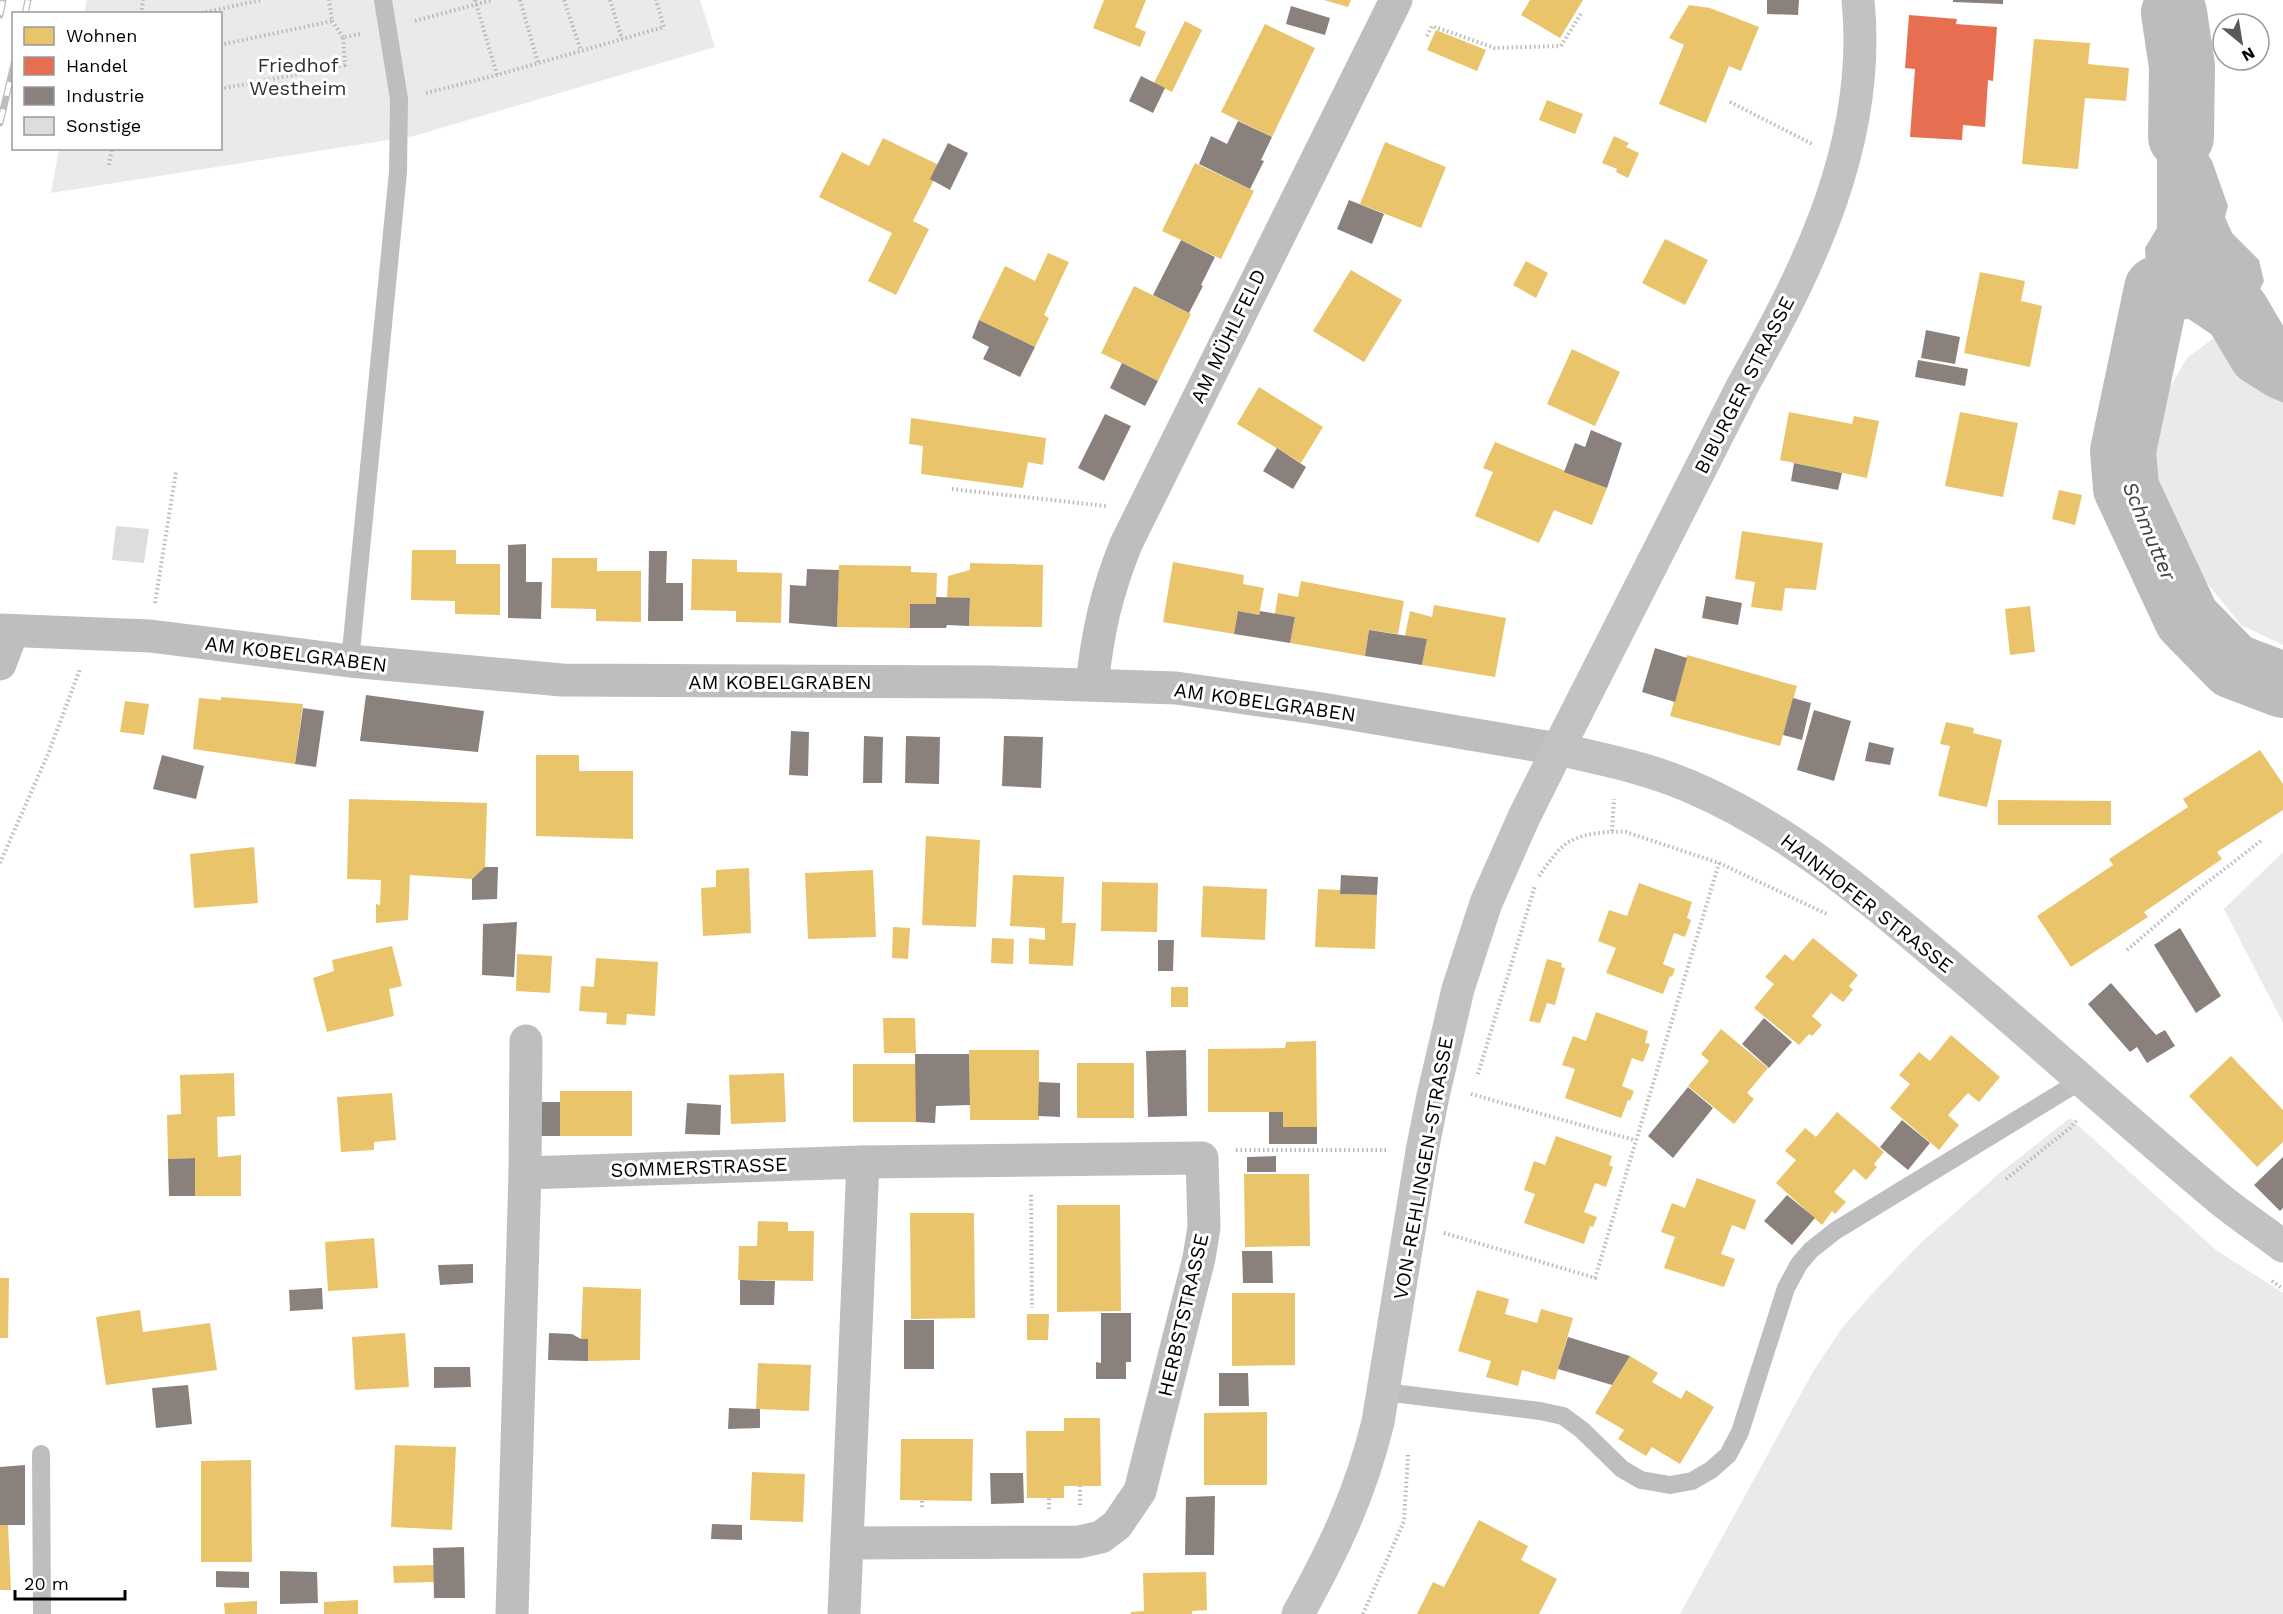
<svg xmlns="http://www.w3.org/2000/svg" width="2283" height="1614" viewBox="0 0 2283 1614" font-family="'Work Sans',sans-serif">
  <rect width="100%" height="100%" fill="#fff"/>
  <!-- green -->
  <g fill="#eaeaea">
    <path d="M87,0H700L715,47L414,136L51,193L59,149L220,148V14L84,13Z"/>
    <path d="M2219,334L2269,396L2283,403V645L2241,625L2182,552L2145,485L2151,420L2187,358Z"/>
    <path d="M2283,852V1023L2224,909Z"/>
    <path d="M2070,1118L2216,1250L2283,1293V1614H1680L1814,1370L1842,1328L1879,1286L1924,1240L2001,1172Z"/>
  </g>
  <!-- water -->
  <path fill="#bcbcbc" d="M2178,45L2192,75L2198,97L2193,131L2212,161L2228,206L2225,217L2232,233L2259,260L2264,281L2254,302L2258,320L2283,347V403L2269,396L2241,358L2192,311L2167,322L2172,339L2141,363L2133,358L2128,338L2147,282L2145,248L2157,228V142L2160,103Z"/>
  <!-- homes -->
  <g fill="#e9c46a">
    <path d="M1104,0H1146L1135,27L1146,32L1140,47L1093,28Z"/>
    <path d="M1324,0H1351L1348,7Z"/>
    <path d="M1530,0H1583L1560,38L1521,15Z"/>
    <path d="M1689,5L1710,8L1759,27L1741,71L1729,66L1706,123L1659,104L1684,45L1669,38Z"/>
    <path d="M1185,21L1202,30L1172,92L1154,83Z"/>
    <path d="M1265,24L1315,48L1272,137L1221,112Z"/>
    <path d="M1436,30L1486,50L1477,71L1427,50Z"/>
    <path d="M2034,39L2090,43L2088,64L2129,68L2126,101L2085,98L2078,169L2022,164Z"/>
    <path d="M1547,100L1583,114L1575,134L1539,120Z"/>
    <path d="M1614,136L1629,143L1626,147L1639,153L1628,178L1616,172L1617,169L1602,163Z"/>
    <path d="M883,138L941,166L913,221L929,229L896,295L868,281L892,233L819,197L842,152L869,166Z"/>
    <path d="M1385,142L1446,167L1421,228L1360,204Z"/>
    <path d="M1195,163L1254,191L1221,259L1162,231Z"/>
    <path d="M1665,239L1708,260L1685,305L1642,283Z"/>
    <path d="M1048,253L1069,262L1044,315L1049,318L1035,347L979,320L1005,266L1035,281Z"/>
    <path d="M1526,261L1548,273L1536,298L1513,285Z"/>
    <path d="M1351,270L1402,300L1364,362L1313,331Z"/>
    <path d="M1980,272L2025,281L2021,301L2042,306L2030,367L1964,353Z"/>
    <path d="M1134,286L1191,314L1158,381L1101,353Z"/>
    <path d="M1572,349L1620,372L1595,426L1547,404Z"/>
    <path d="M1259,387L1323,427L1301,463L1237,424Z"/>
    <path d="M1789,412L1852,424L1854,416L1879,421L1867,478L1780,460Z"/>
    <path d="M1960,412L2018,423L2003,497L1945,486Z"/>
    <path d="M911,418L1046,438L1043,465L1028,462L1023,488L921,474L923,446L909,444Z"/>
    <path d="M1495,442L1607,488L1592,525L1554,510L1539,543L1475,516L1493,472L1483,468Z"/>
    <path d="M2059,490L2082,495L2075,525L2052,519Z"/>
    <path d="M1742,531L1823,543L1816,590L1785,588L1782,611L1751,607L1755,582L1735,579Z"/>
    <path d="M412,550H456V564H500V615L455,614V601L411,600Z"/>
    <path d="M552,558H597V571H641V622L596,621V609L551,608Z"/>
    <path d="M692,559L737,560V572L782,573L781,623L736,622V611L691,610Z"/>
    <path d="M1173,562L1244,575L1243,584L1264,588L1259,615L1238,611L1234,634L1163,622Z"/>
    <path d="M970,563L1043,565L1042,627L969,626L970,598H947L948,576L970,570Z"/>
    <path d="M839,565L911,566V572L937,573L936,604H910V628L837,627Z"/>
    <path d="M1301,581L1404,601L1398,634L1369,630L1365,656L1290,643L1295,617L1275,614L1278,593L1298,597Z"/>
    <path d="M1434,605L1506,618L1495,677L1422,665L1427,639L1405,636L1410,611L1432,617Z"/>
    <path d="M2030,606L2035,652L2010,655L2005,609Z"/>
    <path d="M1687,655L1797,686L1780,746L1670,716Z"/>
    <path d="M221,697L303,704L295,764L193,749L199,698L221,700Z"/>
    <path d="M125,701L149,704L144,735L120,732Z"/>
    <path d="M1946,722L1974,728L1973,733L2002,740L1987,807L1938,796L1950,746L1940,744Z"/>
    <path d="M2260,750L2283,784V810L2217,852L2222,859L2144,912L2148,917L2071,967L2037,916L2113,865L2109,859L2188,807L2183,799Z"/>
    <path d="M536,755H579V771H633V839L536,836Z"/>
    <path d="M349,799L487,803L485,867L472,879L410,875L408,920L376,923V904L380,905L381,880L347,879Z"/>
    <path d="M1998,800L2111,801V825H1998Z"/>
    <path d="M926,836L980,840L976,927L922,925Z"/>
    <path d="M254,847L258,903L194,908L190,854Z"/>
    <path d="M749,868L751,933L703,936L701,888L716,887V870Z"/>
    <path d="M873,870L876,937L808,939L805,873Z"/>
    <path d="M1013,875L1064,877L1062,923H1076L1073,966L1029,964V938L1045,940V928L1010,926Z"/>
    <path d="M1102,882L1158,883L1157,932L1101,931Z"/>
    <path d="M1639,883L1692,902L1687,918L1691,920L1685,937L1674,933L1663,964L1675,969L1672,977L1670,976L1663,994L1606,973L1616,948L1598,941L1609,910L1627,916Z"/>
    <path d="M1203,886L1267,889L1265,940L1201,937Z"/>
    <path d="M1318,889L1340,890V894L1377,895L1375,949L1315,947Z"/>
    <path d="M893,927L910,928L908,959L892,958Z"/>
    <path d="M992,938L1014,939L1013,964L991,963Z"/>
    <path d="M1813,938L1858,975L1849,986L1853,990L1843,1002L1831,993L1812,1016L1822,1025L1812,1036L1809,1034L1799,1045L1754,1008L1774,984L1765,977L1785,954L1793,961Z"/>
    <path d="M392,946L402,986L389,989L394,1016L327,1032L313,978L334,971L332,960Z"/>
    <path d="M517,954L552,956L550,993L516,991Z"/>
    <path d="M596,958L658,962L655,1016L627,1014L626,1025L606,1024L607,1013L579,1011L581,986L594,987Z"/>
    <path d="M1547,959L1562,963L1561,967L1565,968L1555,1005L1547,1003L1540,1023L1529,1021Z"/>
    <rect x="1171" y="987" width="17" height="20"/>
    <path d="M1596,1012L1648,1031L1645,1043L1650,1044L1643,1062L1632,1058L1622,1086L1634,1091L1630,1101L1628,1100L1621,1118L1565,1098L1575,1069L1562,1065L1573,1036L1586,1041Z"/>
    <path d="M883,1018H915L916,1053H884Z"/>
    <path d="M1721,1029L1768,1068L1747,1093L1754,1099L1734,1124L1688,1086L1709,1061L1701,1054Z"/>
    <path d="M1951,1035L2000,1077L1979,1102L1968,1093L1948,1115L1959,1125L1939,1150L1890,1108L1910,1084L1899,1075L1919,1052L1930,1061Z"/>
    <path d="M1316,1041L1317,1127H1283V1112H1208V1049L1285,1048L1286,1042Z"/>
    <path d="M969,1050H1039V1120H970Z"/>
    <path d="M2231,1056L2283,1110V1142L2257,1167L2189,1096Z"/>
    <rect x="1077" y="1063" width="57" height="55"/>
    <rect x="853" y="1064" width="63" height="58"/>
    <path d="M234,1073L235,1116L217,1117L218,1157L241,1155V1196H195V1158L168,1159L167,1115L181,1114L180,1075Z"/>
    <path d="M784,1073L786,1122L731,1124L729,1075Z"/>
    <rect x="560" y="1091" width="72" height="45"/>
    <path d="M392,1093L396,1140L374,1142V1150L341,1152L337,1097Z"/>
    <path d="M1837,1112L1884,1152L1874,1164L1877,1167L1866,1180L1854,1169L1834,1192L1846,1202L1835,1214L1832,1211L1822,1225L1776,1183L1796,1160L1785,1151L1805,1128L1816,1137Z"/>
    <path d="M1556,1136L1612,1156L1609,1165L1613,1167L1606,1187L1595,1183L1584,1212L1597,1217L1593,1227L1590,1226L1584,1244L1524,1223L1535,1194L1524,1190L1534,1161L1545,1165Z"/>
    <path d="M1244,1174H1309L1310,1246L1245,1247Z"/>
    <path d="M1697,1178L1756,1200L1745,1230L1732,1225L1721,1254L1735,1259L1724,1287L1664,1268L1675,1237L1661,1232L1672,1203L1685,1208Z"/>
    <path d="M1057,1205H1120L1121,1311L1057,1312Z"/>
    <path d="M910,1213H974L975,1318L911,1319Z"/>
    <path d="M758,1221L788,1222V1231H814L813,1281L738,1280L739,1246H757Z"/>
    <path d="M374,1238L378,1288L328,1291L325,1242Z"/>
    <path d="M0,1278H9L8,1338H0Z"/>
    <path d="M583,1287L641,1289L640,1360L588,1361V1339H581Z"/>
    <path d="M1477,1290L1509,1299L1505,1314L1537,1323L1541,1309L1573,1318L1555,1380L1522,1370L1518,1386L1486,1377L1491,1361L1458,1351Z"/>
    <path d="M1232,1293H1295V1365L1232,1366Z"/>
    <path d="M140,1310L143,1332L210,1323L217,1370L106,1385L96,1317Z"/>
    <path d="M1027,1314H1049L1048,1340H1027Z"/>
    <path d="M405,1333L409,1387L355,1390L352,1337Z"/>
    <path d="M1630,1356L1658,1373L1652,1382L1681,1399L1686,1390L1714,1407L1680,1464L1652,1447L1646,1456L1618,1439L1624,1430L1595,1413Z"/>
    <path d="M758,1363L811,1365L809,1411L756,1409Z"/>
    <path d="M1267,1412V1485H1204V1413Z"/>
    <path d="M1064,1418H1100L1101,1486H1064V1498H1027L1026,1431H1064Z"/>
    <path d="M901,1439H973L972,1501L900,1500Z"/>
    <path d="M395,1445L456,1447L452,1530L391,1527Z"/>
    <path d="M251,1460L252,1562H201V1461Z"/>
    <path d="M752,1472L805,1474L803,1522L750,1520Z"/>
    <path d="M1479,1520L1528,1546L1521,1560L1557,1579L1539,1614H1417L1433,1582L1444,1587Z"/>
    <path d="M0,1525H8L11,1590H0Z"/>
    <path d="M434,1565V1582L394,1583L393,1566Z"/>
    <path d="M1206,1572L1207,1610L1192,1611V1614H1131V1612L1144,1611L1143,1573Z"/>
    <path d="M358,1600V1614H324V1602Z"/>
    <path d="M257,1601V1614H225L224,1603Z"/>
  </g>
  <!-- shops -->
  <path fill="#e76f51" d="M1909,15L1957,19L1956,24L1997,27L1993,81L1988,80L1985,127L1963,125L1962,140L1910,137L1915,69L1905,68Z"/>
  <!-- industry -->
  <g fill="#8a817c">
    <path d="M1767,0H1799L1798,15L1767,14Z"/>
    <path d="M1953,0H2003V4L1953,2Z"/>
    <path d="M1291,6L1330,18L1325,35L1286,24Z"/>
    <path d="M1141,76L1165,88L1153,113L1129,101Z"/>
    <path d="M1238,121L1272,137L1261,160L1264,161L1250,189L1199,164L1211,136L1227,144Z"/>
    <path d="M948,143L968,153L950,190L930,179Z"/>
    <path d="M1349,200L1384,214L1372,244L1337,229Z"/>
    <path d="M1181,240L1215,257L1201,285L1203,286L1189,313L1153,295Z"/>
    <path d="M979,320L1035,347L1020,377L983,359L989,347L972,338Z"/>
    <path d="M1926,330L1960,337L1955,364L1921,358Z"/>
    <path d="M1918,360L1968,369L1965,386L1915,377Z"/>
    <path d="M1122,363L1158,381L1145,406L1110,388Z"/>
    <path d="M1105,414L1131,426L1104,481L1078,468Z"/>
    <path d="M1591,430L1622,443L1607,488L1564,472L1575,443L1585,447Z"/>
    <path d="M1277,448L1306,467L1293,489L1263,471Z"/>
    <path d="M1794,463L1842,473L1838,490L1791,481Z"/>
    <path d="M526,544V582H542L541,619L508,618V545Z"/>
    <path d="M649,551H667L666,583H683V621H648Z"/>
    <path d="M807,569L839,570L837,627L789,623L790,585L806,586Z"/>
    <path d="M1706,596L1742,603L1738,625L1702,618Z"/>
    <path d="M936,597L970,598L969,626L947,625L946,628H910V604H936Z"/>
    <path d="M1238,611L1259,615L1260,611L1295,617L1290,643L1234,634Z"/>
    <path d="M1369,630L1427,639L1422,665L1365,656Z"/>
    <path d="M1655,648L1687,658L1675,702L1642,692Z"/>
    <path d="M366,695L484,711L478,752L360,741Z"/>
    <path d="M1793,698L1811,703L1802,740L1783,735Z"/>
    <path d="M303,708L324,711L316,767L295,764Z"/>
    <path d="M1814,710L1851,721L1834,781L1797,770Z"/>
    <path d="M791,731L809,732L808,776L789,775Z"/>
    <path d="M864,736L883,737L882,783H863Z"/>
    <path d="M906,736L940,737L939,784L905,783Z"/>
    <path d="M1004,736L1043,737L1041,788L1002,786Z"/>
    <path d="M1869,742L1894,748L1890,765L1865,761Z"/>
    <path d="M162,755L204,766L196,799L153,789Z"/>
    <path d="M485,867H498L497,899L472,900V879Z"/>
    <path d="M1341,875L1378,877L1377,895L1340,894Z"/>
    <path d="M517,922L514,977L482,975L483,924Z"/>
    <path d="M2180,928L2221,996L2196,1013L2154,945Z"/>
    <path d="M1158,940H1174L1173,971H1158Z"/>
    <path d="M2111,983L2156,1035L2165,1030L2175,1046L2147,1063L2137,1047L2130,1052L2088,1004Z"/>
    <path d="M1764,1018L1792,1042L1769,1068L1742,1044Z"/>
    <path d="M1186,1050L1187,1116L1148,1117L1146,1051Z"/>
    <path d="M915,1054H969L970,1105L936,1106L935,1123L916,1122Z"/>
    <path d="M1039,1082L1060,1083V1117L1038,1116Z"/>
    <path d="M1688,1087L1713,1108L1673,1158L1648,1136Z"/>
    <path d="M541,1102H560V1136H540Z"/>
    <path d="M687,1103L721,1105L720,1135L685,1134Z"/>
    <path d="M1269,1112H1283V1127H1317V1144H1269Z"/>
    <path d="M1902,1120L1930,1143L1908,1170L1880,1147Z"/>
    <path d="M1276,1156V1172H1247V1157Z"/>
    <path d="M2283,1157V1208L2280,1211L2254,1185Z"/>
    <path d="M195,1158V1196H169L168,1159Z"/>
    <path d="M1787,1195L1815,1218L1792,1245L1764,1221Z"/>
    <path d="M1242,1251H1272L1273,1283H1243Z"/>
    <path d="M473,1264V1283L440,1285L438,1265Z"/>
    <path d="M740,1280L775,1281L774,1305H740Z"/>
    <path d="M322,1288L323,1309L290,1311L289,1290Z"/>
    <path d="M1101,1313H1131V1362H1126V1379H1096V1362L1101,1363Z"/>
    <rect x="904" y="1320" width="30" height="49"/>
    <path d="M549,1333L572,1334L581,1339H588V1361L548,1360Z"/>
    <path d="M1568,1337L1630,1356L1612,1385L1558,1369Z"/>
    <path d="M434,1367H470L471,1387L434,1388Z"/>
    <path d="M1219,1373H1248L1249,1406H1219Z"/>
    <path d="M188,1385L192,1424L156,1428L152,1388Z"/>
    <path d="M729,1408L760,1409V1428L728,1429Z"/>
    <path d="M25,1465V1525H0V1467Z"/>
    <path d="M990,1473H1023L1024,1503L991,1504Z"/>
    <path d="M1215,1496L1214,1555H1185L1186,1497Z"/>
    <path d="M712,1524L742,1525V1540L711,1539Z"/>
    <path d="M464,1547L465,1598H434L433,1548Z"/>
    <path d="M216,1571L249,1572V1588L216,1587Z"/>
    <path d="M280,1571L317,1572L318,1603L280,1604Z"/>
  </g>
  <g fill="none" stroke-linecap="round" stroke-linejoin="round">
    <!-- canal -->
    <path stroke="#bcbcbc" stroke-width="39" d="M2172,0L2174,13"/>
    <!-- river -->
    <g stroke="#bcbcbc" stroke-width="66">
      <path d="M2174,13L2182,66L2181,137"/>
      <path d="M2283,367L2261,353L2236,311L2197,285L2157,289L2123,451L2126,488L2187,619L2233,666L2283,685"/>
    </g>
  </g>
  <!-- building -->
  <path fill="#ddd" d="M116,526L149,529L144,563L112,560Z"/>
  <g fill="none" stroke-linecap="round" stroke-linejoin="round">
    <!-- path -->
    <g stroke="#b8b8b8" stroke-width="4" stroke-dasharray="1.5 3" stroke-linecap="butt">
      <path d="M475,0L497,75"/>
      <path d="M520,0L538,63"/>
      <path d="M564,0L581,51"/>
      <path d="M610,0L622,39"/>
      <path d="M141,14L143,0"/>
      <path d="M197,14L261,0"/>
      <path d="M332,21L343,37"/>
      <path d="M415,21L492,0"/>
      <path d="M1427,36L1432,26L1495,48L1561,46L1582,12"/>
      <path d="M220,45L332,21L329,0"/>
      <path d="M220,89L345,65L343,37L361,34"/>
      <path d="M426,93L497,75L664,27L656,0"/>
      <path d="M1730,102L1812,144"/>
      <path d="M109,165L112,148"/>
      <path d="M952,489L1106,506"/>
      <path d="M155,603L176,472"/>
      <path d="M1612,831L1614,799"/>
      <path d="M0,863L48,754L80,669"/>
      <path d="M1539,876C1546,866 1554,855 1562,847C1577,833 1607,831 1626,832L1719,863L1827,914"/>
      <path d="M2127,950L2196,891L2262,840"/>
      <path d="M1478,1074L1535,886"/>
      <path d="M1471,1094L1634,1140"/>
      <path d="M1236,1150H1388"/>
      <path d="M2006,1179L2070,1128L2077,1120"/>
      <path d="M1031,1195L1032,1308"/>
      <path d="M1444,1233L1595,1278L1719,863"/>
      <path d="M2272,1281L2283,1289"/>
      <path d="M922,1501V1509"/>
      <path d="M1080,1505V1486"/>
      <path d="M1049,1509V1498"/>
      <path d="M1363,1614L1404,1521L1408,1455"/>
    </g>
    <!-- lane -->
    <g stroke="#bebebe" stroke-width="18">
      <path d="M350,661L398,172L399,99L383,0"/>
      <path d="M1384,1392L1540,1411L1563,1416L1582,1430L1622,1469L1641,1480L1670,1485L1692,1481L1711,1470L1728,1455L1740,1432L1786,1288L1799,1264L1811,1250L1835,1231L2082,1080"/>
      <path d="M41,1454L42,1614"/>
    </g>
    <!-- street -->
    <g stroke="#bebebe" stroke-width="33">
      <path d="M0,630L150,636L350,661L562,680L990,682L1176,688L1316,708L1558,749"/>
      <path d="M0,664L12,632"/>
      <path d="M1092,684C1098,631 1106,594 1126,544L1396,0"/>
      <path d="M525,1173L526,1041"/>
      <path d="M847,1543L1079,1542L1101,1537L1117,1525L1140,1491L1199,1258L1204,1227L1202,1158L863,1162"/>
      <path d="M512,1614L525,1173L863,1162L844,1614"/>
    </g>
    <!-- secondary -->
    <g stroke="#c2c2c2" stroke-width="33">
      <path d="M1558,749C1602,759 1647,768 1689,786C1791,829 1876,904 1960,975C2048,1049 2133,1127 2221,1200C2241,1216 2263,1231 2283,1246"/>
      <path d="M1298,1614C1334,1549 1360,1495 1378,1422L1422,1151L1433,1096L1458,989L1486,903L1524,817L1558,749L1744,383C1811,264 1872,140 1858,0"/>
    </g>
    <defs>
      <g id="rail">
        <path d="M25,14L28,0"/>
        <path d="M0,15L3,0"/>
        <path d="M0,123L14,64"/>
      </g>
    </defs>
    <!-- rail casing -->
    <use href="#rail" stroke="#bdbdbd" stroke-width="7"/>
    <!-- rail -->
    <use href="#rail" stroke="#fff" stroke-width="4.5" stroke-dasharray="14" stroke-linecap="butt"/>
  </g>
  <g text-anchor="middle" stroke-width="6" stroke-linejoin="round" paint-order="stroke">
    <!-- park labels -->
    <g font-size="20" fill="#303030" stroke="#fff">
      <text x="298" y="72">Friedhof<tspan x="298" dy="23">Westheim</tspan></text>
    </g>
    <!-- street labels -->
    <g font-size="20" fill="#000" stroke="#fff">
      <text transform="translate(1228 336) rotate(-64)" y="7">AM MÜHLFELD</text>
      <text transform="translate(1744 385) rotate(-63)" y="7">BIBURGER STRASSE</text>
      <text transform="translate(296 654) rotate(7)" y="7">AM KOBELGRABEN</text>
      <text x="780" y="689">AM KOBELGRABEN</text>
      <text transform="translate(1265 702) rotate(8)" y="7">AM KOBELGRABEN</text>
      <text transform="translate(1867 903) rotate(38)" y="7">HAINHOFER STRASSE</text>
      <text transform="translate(699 1167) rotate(-2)" y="7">SOMMERSTRASSE</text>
      <text transform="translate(1423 1168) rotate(-80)" y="7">VON-REHLINGEN-STRASSE</text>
      <text transform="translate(1183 1315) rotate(-77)" y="7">HERBSTSTRASSE</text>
    </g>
    <!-- water labels -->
    <g font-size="21" font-style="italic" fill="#414141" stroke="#fff">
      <text transform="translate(2149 531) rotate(67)" y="7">Schmutter</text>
    </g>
  </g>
  <!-- legend -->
  <rect x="12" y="12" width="210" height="138" fill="#ffffff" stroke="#999999" stroke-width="1.5"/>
  <rect x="24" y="27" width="30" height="18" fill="#e9c46a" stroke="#999999" stroke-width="1.5"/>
  <text x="66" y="42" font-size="18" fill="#000000">Wohnen</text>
  <rect x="24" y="57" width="30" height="18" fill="#e76f51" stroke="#999999" stroke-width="1.5"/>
  <text x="66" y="72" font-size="18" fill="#000000">Handel</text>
  <rect x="24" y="87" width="30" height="18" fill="#8a817c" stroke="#999999" stroke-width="1.5"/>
  <text x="66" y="102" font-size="18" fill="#000000">Industrie</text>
  <rect x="24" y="117" width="30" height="18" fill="#dddddd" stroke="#999999" stroke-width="1.5"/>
  <text x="66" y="132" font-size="18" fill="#000000">Sonstige</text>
  <!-- north arrow -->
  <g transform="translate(2241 42) rotate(150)"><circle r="28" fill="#ffffff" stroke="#999999" stroke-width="1.5"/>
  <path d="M0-4.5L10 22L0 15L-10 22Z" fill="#595959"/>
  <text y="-9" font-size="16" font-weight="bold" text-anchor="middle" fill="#000000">N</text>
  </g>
  <!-- scale -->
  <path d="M15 1590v9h110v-9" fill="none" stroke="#000000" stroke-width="3"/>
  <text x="24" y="1590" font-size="18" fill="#000000" stroke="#ffffff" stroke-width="4.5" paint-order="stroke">20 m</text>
</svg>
